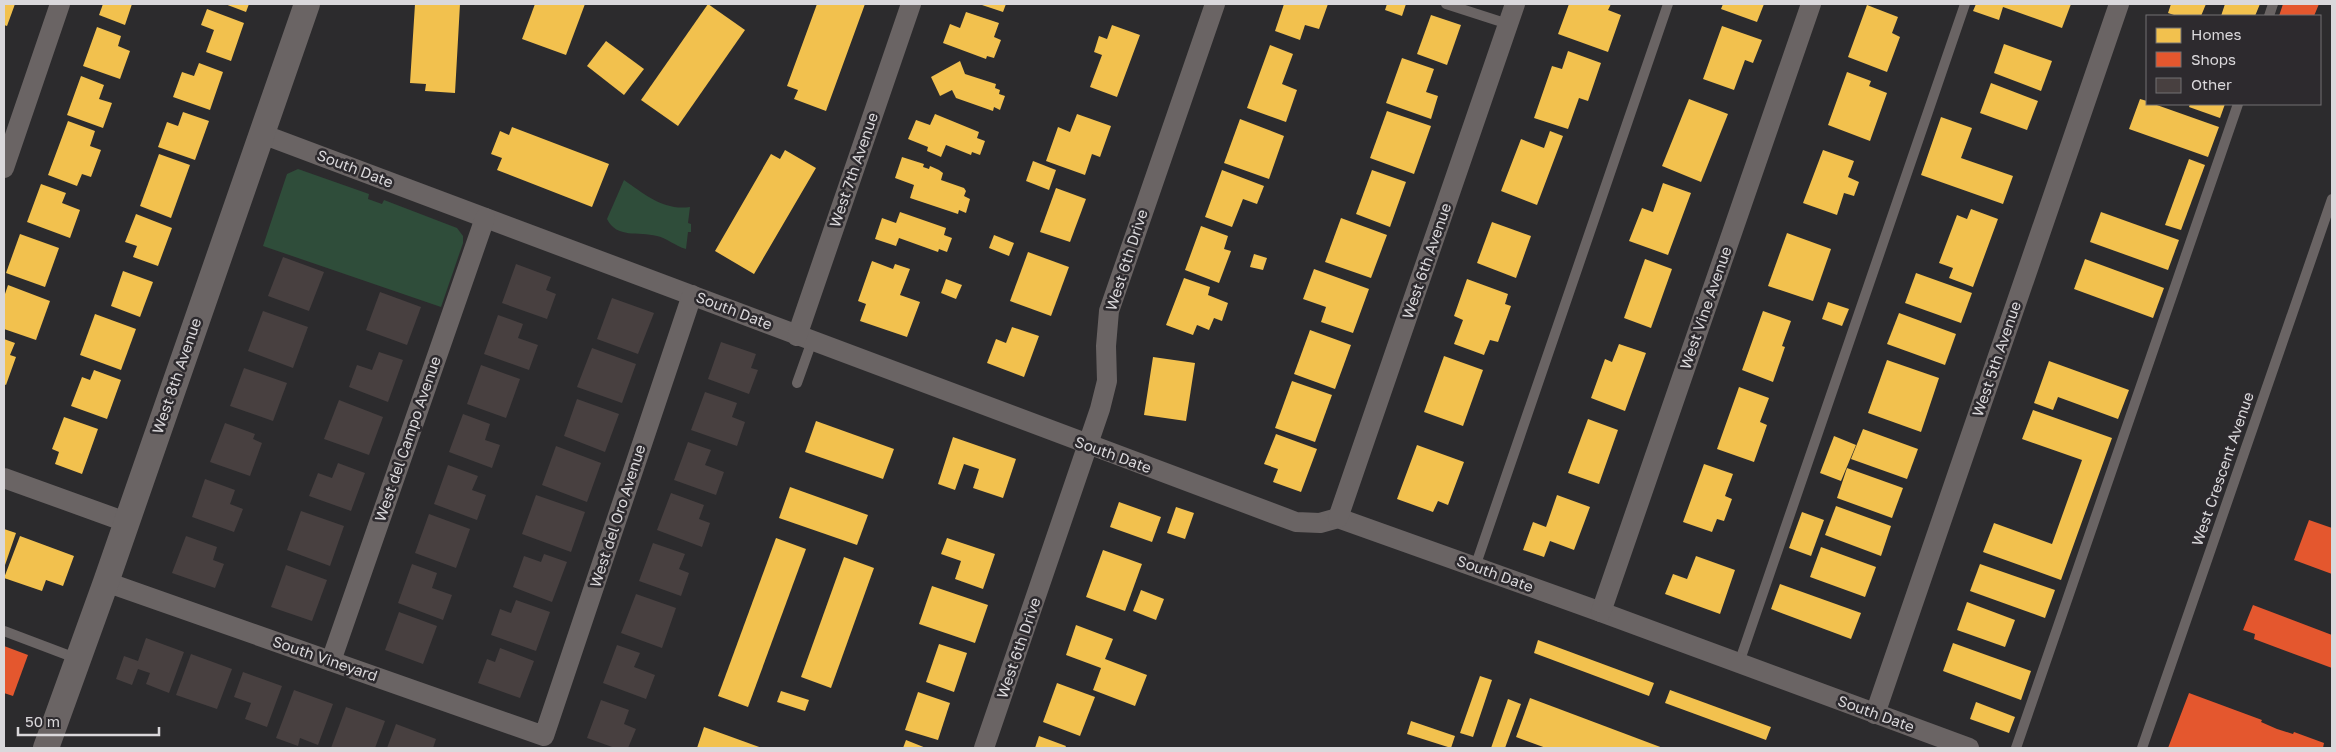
<svg xmlns="http://www.w3.org/2000/svg" width="2336" height="752" viewBox="0 0 2336 752" font-family="'Golos Text',sans-serif">
  <rect width="100%" height="100%" fill="#2c2b2d"/>
  <!-- green -->
  <g fill="#2f4d3a">
    <path d="M298,169L369,194L368,199L382,204L384,200L457,228L463,236V243L441,307L263,246L287,174Z"/>
    <path d="M624,180C644,194 664,211 690,207L688,223L691,224V232H688L686,249C675,246 667,238 657,236C638,231 617,239 607,219Z"/>
  </g>
  <!-- homes -->
  <g fill="#f2c14e">
    <path d="M4,4H15L7,26L4,25Z"/>
    <path d="M103,4H132L125,25L99,15Z"/>
    <path d="M225,4H249L246,12Z"/>
    <path d="M415,4H460L455,93L425,91L426,84L410,83Z"/>
    <path d="M535,4H585L566,55L522,39Z"/>
    <path d="M708,4L745,30L678,126L641,100Z"/>
    <path d="M817,4H865L826,111L794,99L798,90L787,86Z"/>
    <path d="M979,4H1006L1003,12Z"/>
    <path d="M1284,4H1328L1319,29L1305,25L1300,40L1275,31Z"/>
    <path d="M1387,4H1406L1402,16L1385,10Z"/>
    <path d="M1569,4H1611L1608,10L1621,15L1608,52L1558,34Z"/>
    <path d="M1723,4H1764L1757,22L1721,9Z"/>
    <path d="M1976,4H2071L2062,28L2003,7L1999,20L1973,11Z"/>
    <path d="M2171,4H2206L2201,16H2177L2168,13Z"/>
    <path d="M2225,4H2260L2255,16H2221Z"/>
    <path d="M1867,5L1898,17L1892,33L1900,37L1887,72L1848,57Z"/>
    <path d="M207,9L244,23L231,61L206,52L214,30L201,25Z"/>
    <path d="M966,12L999,23L994,37L1001,40L994,58L987,56L986,59L943,43L950,24L960,28Z"/>
    <path d="M1431,15L1461,25L1447,65L1417,54Z"/>
    <path d="M1112,25L1140,35L1117,97L1090,87L1102,55L1094,52L1099,36L1107,39Z"/>
    <path d="M1722,26L1762,40L1753,63L1745,60L1734,90L1703,79Z"/>
    <path d="M97,27L121,36L118,46L130,51L120,79L83,66Z"/>
    <path d="M606,41L644,69L624,95L587,66Z"/>
    <path d="M2004,44L2052,61L2041,91L1994,73Z"/>
    <path d="M1270,45L1293,54L1282,84L1297,90L1286,122L1247,108Z"/>
    <path d="M1568,51L1601,63L1588,101L1579,98L1568,129L1534,118L1552,66L1562,69Z"/>
    <path d="M1402,58L1434,69L1426,92L1438,96L1431,119L1386,103Z"/>
    <path d="M960,61L965,74L996,84L995,88L1000,90L999,94L1005,96L1000,110L994,107L993,111L956,98L952,90L940,96L931,77Z"/>
    <path d="M199,63L223,72L210,110L173,97L182,72L194,76Z"/>
    <path d="M1847,72L1871,81L1869,86L1887,93L1870,141L1828,125Z"/>
    <path d="M81,76L104,85L99,99L112,103L103,128L67,115Z"/>
    <path d="M1991,83L2038,101L2027,130L1980,113Z"/>
    <path d="M1689,99L1728,114L1701,182L1662,166Z"/>
    <path d="M2140,99L2147,101V104H2154L2219,127L2208,157L2129,129Z"/>
    <path d="M2190,104H2225L2220,118L2189,107Z"/>
    <path d="M1387,111L1431,126L1414,174L1370,158Z"/>
    <path d="M183,112L209,121L195,160L158,147L167,122L178,126Z"/>
    <path d="M935,114L979,132L977,138L985,141L980,155L972,152L971,155L946,145L941,157L927,151L928,147L908,139L916,120L930,125Z"/>
    <path d="M1077,114L1111,126L1100,157L1092,154L1085,175L1046,161L1058,127L1070,132Z"/>
    <path d="M1941,117L1972,128L1961,158L2013,176L2003,204L1921,175Z"/>
    <path d="M1240,119L1284,136L1269,179L1224,163Z"/>
    <path d="M68,121L95,131L90,146L101,150L91,177L82,174L77,186L48,175Z"/>
    <path d="M512,127L609,164L592,207L497,170L502,158L491,154L500,131L509,135Z"/>
    <path d="M1550,131L1563,136L1537,205L1501,191L1521,139L1544,148Z"/>
    <path d="M785,150L816,168L754,274L715,251L771,154L780,159Z"/>
    <path d="M1823,150L1854,161L1848,177L1859,182L1854,196L1844,193L1837,215L1803,203Z"/>
    <path d="M159,154L190,165L171,218L140,206Z"/>
    <path d="M902,157L924,164L923,167L929,169L930,166L939,170L943,173L941,180L964,188L966,191L964,196L970,199L966,213L959,210L958,214L910,198L914,185L895,178Z"/>
    <path d="M2189,159L2205,165L2181,230L2165,225Z"/>
    <path d="M1033,161L1056,170L1049,190L1026,181Z"/>
    <path d="M1222,170L1264,186L1257,204L1243,199L1232,227L1205,217Z"/>
    <path d="M1372,170L1406,182L1390,227L1356,214Z"/>
    <path d="M1663,183L1691,193L1668,255L1629,241L1642,208L1653,212Z"/>
    <path d="M41,184L66,193L62,203L80,210L70,238L27,222Z"/>
    <path d="M1056,188L1086,199L1070,242L1040,232Z"/>
    <path d="M1971,209L1998,219L1973,287L1949,278L1953,268L1939,263L1957,215L1967,219Z"/>
    <path d="M900,212L946,228L944,235L952,238L947,252L939,249L938,252L899,238L896,246L875,239L882,218L896,223Z"/>
    <path d="M2101,212L2179,240L2168,270L2090,242Z"/>
    <path d="M136,214L172,228L158,266L133,257L137,246L125,242Z"/>
    <path d="M1341,218L1387,235L1371,278L1325,262Z"/>
    <path d="M1492,222L1531,236L1516,278L1477,263Z"/>
    <path d="M1201,226L1228,236L1224,249L1231,251L1219,283L1185,270Z"/>
    <path d="M1787,233L1831,249L1813,301L1768,286Z"/>
    <path d="M20,234L59,248L45,287L6,273Z"/>
    <path d="M994,235L1014,243L1009,256L989,248Z"/>
    <path d="M1028,252L1069,267L1051,316L1010,301Z"/>
    <path d="M1254,254L1267,258L1263,270L1250,267Z"/>
    <path d="M1645,259L1672,269L1651,328L1624,318Z"/>
    <path d="M2085,259L2164,288L2153,318L2074,289Z"/>
    <path d="M872,261L893,269L895,264L910,269L900,295L920,302L907,337L860,321L866,304L858,301Z"/>
    <path d="M1314,269L1369,289L1353,333L1321,322L1326,307L1303,299Z"/>
    <path d="M123,271L153,282L140,317L111,306Z"/>
    <path d="M1916,273L1972,293L1961,323L1905,303Z"/>
    <path d="M1184,278L1210,287L1208,295L1228,303L1222,321L1214,318L1209,330L1197,325L1193,335L1166,325Z"/>
    <path d="M946,279L962,285L956,299L941,293Z"/>
    <path d="M1467,279L1508,294L1505,304L1511,306L1498,342L1490,340L1484,355L1454,344L1463,320L1454,316Z"/>
    <path d="M8,285L50,301L36,340L4,329V297Z"/>
    <path d="M1828,302L1849,309L1842,326L1822,319Z"/>
    <path d="M1763,311L1791,321L1782,346L1785,347L1773,382L1742,370Z"/>
    <path d="M1899,313L1956,334L1945,365L1887,344Z"/>
    <path d="M95,314L136,329L121,370L80,355Z"/>
    <path d="M1012,327L1039,336L1024,377L987,363L996,339L1006,343Z"/>
    <path d="M1310,330L1351,345L1335,389L1294,374Z"/>
    <path d="M4,339L15,343L10,355L16,357L6,385L4,384Z"/>
    <path d="M1619,344L1646,353L1625,411L1591,398L1605,359L1612,362Z"/>
    <path d="M1444,356L1483,370L1463,426L1424,412Z"/>
    <path d="M1153,357L1195,363L1186,421L1144,415Z"/>
    <path d="M1887,360L1939,378L1921,432L1868,413Z"/>
    <path d="M2049,361L2129,390L2118,419L2058,397L2053,410L2034,403Z"/>
    <path d="M94,370L121,380L107,419L71,406L82,377L90,380Z"/>
    <path d="M1292,381L1332,395L1315,442L1275,428Z"/>
    <path d="M1739,387L1769,398L1760,422L1767,425L1754,462L1717,449Z"/>
    <path d="M2033,410L2112,438L2061,580L1983,552L1994,523L2052,544L2082,460L2022,439Z"/>
    <path d="M64,417L98,429L82,474L55,464L59,452L52,449Z"/>
    <path d="M1588,419L1618,430L1599,484L1568,473Z"/>
    <path d="M816,421L894,449L883,479L805,452Z"/>
    <path d="M1863,429L1918,449L1907,479L1851,459Z"/>
    <path d="M1276,434L1317,449L1301,492L1273,482L1278,469L1264,464Z"/>
    <path d="M1834,436L1856,445L1841,481L1820,473Z"/>
    <path d="M953,437L1016,459L1003,498L973,488L979,469L964,464L955,490L938,484Z"/>
    <path d="M1417,445L1464,462L1448,505L1438,501L1433,512L1397,499Z"/>
    <path d="M1704,464L1733,474L1725,496L1732,499L1724,521L1717,519L1712,532L1683,522Z"/>
    <path d="M1847,468L1903,488L1892,518L1837,498Z"/>
    <path d="M790,487L868,515L857,545L779,518Z"/>
    <path d="M1557,495L1590,507L1574,550L1550,541L1544,557L1523,550L1533,522L1546,527Z"/>
    <path d="M1119,502L1161,517L1152,542L1110,527Z"/>
    <path d="M1836,506L1891,526L1881,556L1825,535Z"/>
    <path d="M1176,507L1194,513L1185,539L1167,533Z"/>
    <path d="M1802,512L1824,520L1811,556L1789,548Z"/>
    <path d="M4,529L16,533L4,568Z"/>
    <path d="M20,536L74,556L63,586L46,580L42,591L4,578Z"/>
    <path d="M776,538L806,549L748,707L718,696Z"/>
    <path d="M947,538L995,554L983,589L955,579L961,561L941,554Z"/>
    <path d="M1821,547L1876,567L1865,597L1810,577Z"/>
    <path d="M1103,550L1142,564L1125,611L1086,597Z"/>
    <path d="M1696,556L1735,570L1720,614L1665,594L1673,574L1687,579Z"/>
    <path d="M844,557L874,568L831,688L801,677Z"/>
    <path d="M1980,564L2055,590L2045,618L1970,591Z"/>
    <path d="M1780,584L1861,613L1851,639L1771,609Z"/>
    <path d="M932,586L988,605L975,643L919,624Z"/>
    <path d="M1141,590L1164,599L1156,620L1133,611Z"/>
    <path d="M1967,602L2015,620L2005,647L1957,630Z"/>
    <path d="M1076,625L1113,639L1105,659L1147,675L1135,706L1093,690L1101,668L1066,655Z"/>
    <path d="M1538,640L1654,683L1649,696L1534,653Z"/>
    <path d="M1953,643L2031,671L2021,700L1943,671Z"/>
    <path d="M939,644L967,653L954,692L926,682Z"/>
    <path d="M1480,676L1492,680L1473,737L1460,733Z"/>
    <path d="M1057,683L1095,697L1080,736L1043,722Z"/>
    <path d="M1670,690L1771,727L1766,740L1665,703Z"/>
    <path d="M781,691L809,700L805,711L777,702Z"/>
    <path d="M918,692L950,703L938,740L905,730Z"/>
    <path d="M1530,698L1663,748H1546L1516,737Z"/>
    <path d="M1508,699L1521,704L1505,748H1491Z"/>
    <path d="M1976,702L2015,717L2009,733L1970,719Z"/>
    <path d="M1411,721L1455,736L1451,748L1407,734Z"/>
    <path d="M704,727L762,748H697Z"/>
    <path d="M1039,736L1066,746L1065,748H1035Z"/>
    <path d="M906,740L926,748H903Z"/>
  </g>
  <!-- shops -->
  <g fill="#e4572e">
    <path d="M2283,4H2319L2314,16H2279Z"/>
    <path d="M2309,520L2332,528V574L2294,560Z"/>
    <path d="M2253,605L2332,635V668L2254,639L2255,634L2243,630Z"/>
    <path d="M4,646L28,655L13,696L4,693Z"/>
    <path d="M2189,693L2262,720L2261,722L2277,729L2293,734L2294,732L2324,743L2323,748H2168Z"/>
  </g>
  <!-- building -->
  <g fill="#484040">
    <path d="M283,257L324,272L309,311L268,296Z"/>
    <path d="M516,264L551,277L546,290L556,294L547,319L502,303Z"/>
    <path d="M380,292L421,307L407,345L366,330Z"/>
    <path d="M612,298L654,313L638,354L597,339Z"/>
    <path d="M263,311L308,327L293,368L248,351Z"/>
    <path d="M498,315L523,324L518,338L538,345L529,370L484,354Z"/>
    <path d="M721,342L756,354L751,368L758,370L749,394L708,379Z"/>
    <path d="M592,348L636,364L622,403L577,387Z"/>
    <path d="M379,352L403,360L388,402L349,387L357,365L372,370Z"/>
    <path d="M481,365L520,379L506,418L467,404Z"/>
    <path d="M244,368L287,383L273,421L230,406Z"/>
    <path d="M705,392L737,403L732,417L745,422L737,446L691,430Z"/>
    <path d="M577,399L619,414L605,452L564,436Z"/>
    <path d="M339,400L383,417L369,455L324,439Z"/>
    <path d="M463,414L490,424L485,440L500,445L492,468L449,452Z"/>
    <path d="M225,423L255,434L253,439L262,443L250,476L210,462Z"/>
    <path d="M688,442L711,450L705,465L724,472L716,495L674,480Z"/>
    <path d="M556,446L601,463L587,502L542,485Z"/>
    <path d="M338,463L365,473L351,511L309,496L318,473L332,478Z"/>
    <path d="M448,465L478,476L472,490L486,495L477,520L434,504Z"/>
    <path d="M205,479L235,490L230,504L243,509L234,532L192,517Z"/>
    <path d="M671,493L704,505L699,519L710,523L702,547L657,530Z"/>
    <path d="M536,495L585,512L571,552L522,534Z"/>
    <path d="M301,511L344,526L330,566L287,550Z"/>
    <path d="M429,514L470,529L456,568L415,553Z"/>
    <path d="M186,536L217,547L213,560L224,564L215,588L172,573Z"/>
    <path d="M653,543L685,554L679,569L689,573L681,596L639,581Z"/>
    <path d="M544,554L567,562L552,602L513,587L524,556L541,562Z"/>
    <path d="M412,564L437,573L432,588L452,595L443,620L398,603Z"/>
    <path d="M286,565L327,580L312,621L271,607Z"/>
    <path d="M636,594L676,608L662,648L621,633Z"/>
    <path d="M516,600L550,612L536,651L491,635L500,609L511,613Z"/>
    <path d="M399,612L437,626L423,664L385,650Z"/>
    <path d="M146,638L184,652L169,693L146,684L150,673L138,669L132,685L116,679L124,656L138,661Z"/>
    <path d="M617,645L640,653L634,667L655,675L646,699L603,683Z"/>
    <path d="M500,648L534,661L520,698L478,683L487,659L495,662Z"/>
    <path d="M191,654L232,669L217,709L176,695Z"/>
    <path d="M243,672L282,686L267,727L245,719L251,703L234,697Z"/>
    <path d="M294,690L333,704L318,745L300,738L298,746L276,738Z"/>
    <path d="M601,700L629,710L624,724L636,729L628,748H615L587,738Z"/>
    <path d="M346,707L385,721L375,748H331Z"/>
    <path d="M396,724L436,739L433,748H387Z"/>
  </g>
  <g fill="none" stroke-linecap="round" stroke-linejoin="round">
    <!-- service -->
    <g stroke="#6a6464" stroke-width="10">
      <path d="M1446,4L1508,24"/>
      <path d="M2269,16L2273,4"/>
      <path d="M797,383L812,341"/>
      <path d="M1475,567L1668,4"/>
      <path d="M4,631L78,659"/>
      <path d="M1739,663L1965,4"/>
      <path d="M2016,748L2238,104"/>
      <path d="M2142,748L2332,199"/>
    </g>
    <!-- minor -->
    <g stroke="#6a6464" stroke-width="20">
      <path d="M262,134L1296,522L1320,523L1338,518L1601,612L1969,748"/>
      <path d="M4,168L60,4"/>
      <path d="M797,336L911,4"/>
      <path d="M4,478L126,522"/>
      <path d="M1338,518L1515,4"/>
      <path d="M106,582L544,736L692,295"/>
      <path d="M1601,612L1811,4"/>
      <path d="M331,661L485,218"/>
      <path d="M1875,714L2119,4"/>
      <path d="M984,748L1100,409L1107,381L1106,346L1109,311L1215,4"/>
    </g>
    <!-- tertiary -->
    <path stroke="#6a6464" stroke-width="26" d="M46,748L106,582L307,4"/>
  </g>
  <g text-anchor="middle" stroke-width="5" stroke-linejoin="round" paint-order="stroke">
    <!-- street labels -->
    <g font-size="15" fill="#dad8db" stroke="#2d2a2e">
      <text transform="translate(355 169) rotate(21)" y="5">South Date</text>
      <text transform="translate(854 170) rotate(-71)" y="5">West 7th Avenue</text>
      <text transform="translate(1127 260) rotate(-72)" y="5">West 6th Drive</text>
      <text transform="translate(1427 261) rotate(-71)" y="5">West 6th Avenue</text>
      <text transform="translate(1706 308) rotate(-71)" y="5">West Vine Avenue</text>
      <text transform="translate(734 311) rotate(21)" y="5">South Date</text>
      <text transform="translate(1997 359) rotate(-71)" y="5">West 5th Avenue</text>
      <text transform="translate(177 376) rotate(-71)" y="5">West 8th Avenue</text>
      <text transform="translate(408 439) rotate(-71)" y="5">West del Campo Avenue</text>
      <text transform="translate(1113 455) rotate(20)" y="5">South Date</text>
      <text transform="translate(2223 469) rotate(-71)" y="5">West Crescent Avenue</text>
      <text transform="translate(618 516) rotate(-72)" y="5">West del Oro Avenue</text>
      <text transform="translate(1495 574) rotate(20)" y="5">South Date</text>
      <text transform="translate(1019 648) rotate(-71)" y="5">West 6th Drive</text>
      <text transform="translate(325 659) rotate(19)" y="5">South Vineyard</text>
      <text transform="translate(1876 714) rotate(20)" y="5">South Date</text>
    </g>
  </g>
  <!-- border -->
  <rect width="2336" height="752" fill="none" stroke="#dad8db" stroke-width="10"/>
  <!-- legend -->
  <rect x="2146" y="15" width="175" height="90" fill="#2d2a2e" stroke="#727073"/>
  <rect x="2156" y="28" width="25" height="15" fill="#f2c14e" stroke="#727073"/>
  <text x="2191" y="40" font-size="15" fill="#dad8db">Homes</text>
  <rect x="2156" y="52" width="25" height="15" fill="#e4572e" stroke="#727073"/>
  <text x="2191" y="65" font-size="15" fill="#dad8db">Shops</text>
  <rect x="2156" y="78" width="25" height="15" fill="#484040" stroke="#727073"/>
  <text x="2191" y="90" font-size="15" fill="#dad8db">Other</text>
  <!-- scale -->
  <path d="M18 727v8h141v-8" fill="none" stroke="#dad8db" stroke-width="2.5"/>
  <text x="25" y="727" font-size="15" fill="#dad8db" stroke="#2d2a2e" stroke-width="4" paint-order="stroke">50 m</text>
</svg>
